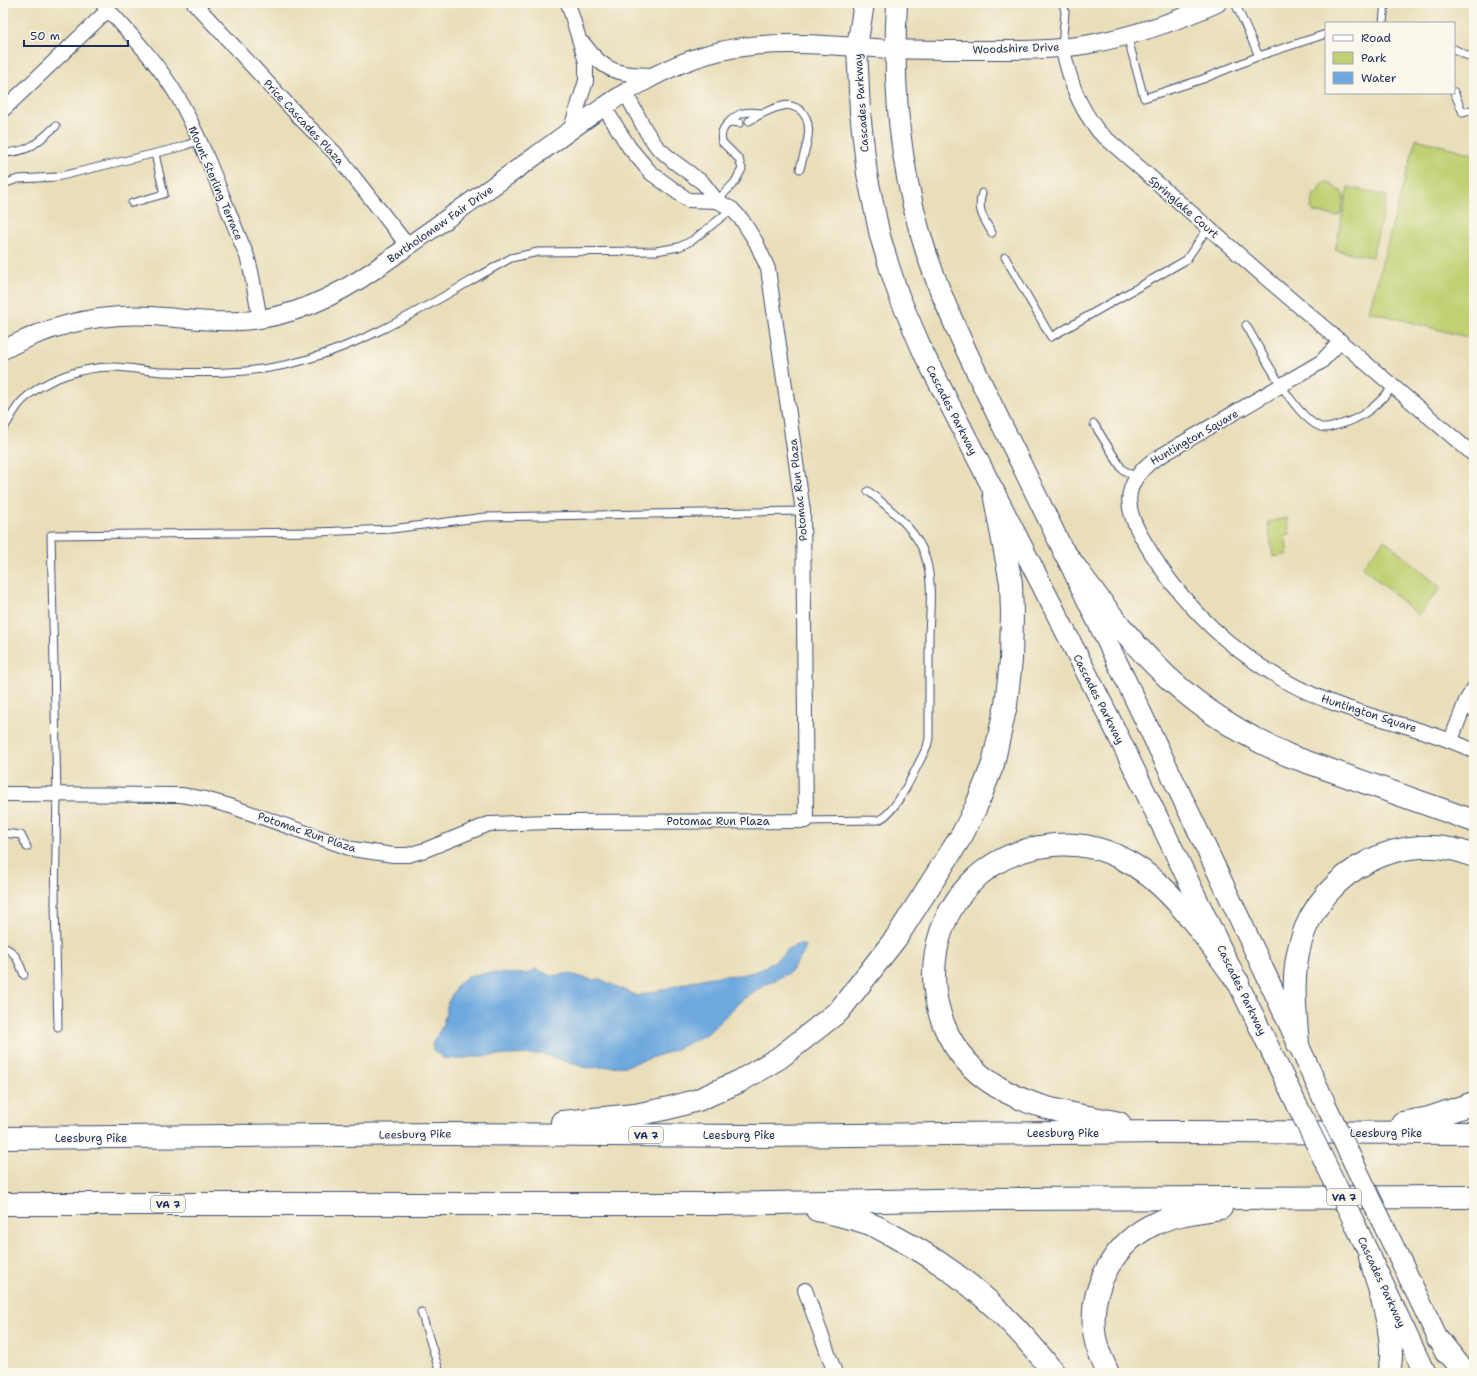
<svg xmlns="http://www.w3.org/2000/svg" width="1477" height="1376" viewBox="0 0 1477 1376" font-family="'Shantell Sans',sans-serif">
  <rect width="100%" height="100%" fill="#fbf7ec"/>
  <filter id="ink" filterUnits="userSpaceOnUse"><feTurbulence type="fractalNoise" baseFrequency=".025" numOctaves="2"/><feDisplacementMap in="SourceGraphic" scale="8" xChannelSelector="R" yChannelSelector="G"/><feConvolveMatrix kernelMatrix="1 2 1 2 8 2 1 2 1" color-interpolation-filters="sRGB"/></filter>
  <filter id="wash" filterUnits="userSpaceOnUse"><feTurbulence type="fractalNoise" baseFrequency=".012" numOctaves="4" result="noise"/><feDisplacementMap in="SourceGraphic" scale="16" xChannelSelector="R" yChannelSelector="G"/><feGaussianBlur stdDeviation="0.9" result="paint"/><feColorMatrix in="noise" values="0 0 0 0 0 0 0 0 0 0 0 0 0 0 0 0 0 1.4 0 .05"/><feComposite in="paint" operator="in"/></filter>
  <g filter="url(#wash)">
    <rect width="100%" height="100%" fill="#e9deb9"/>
    <!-- green -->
    <g fill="#c0d072" stroke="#6e8068">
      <path d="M1416,139L1474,154V324L1470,338L1369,311Z"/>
      <path d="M1327,182C1333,184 1335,190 1341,191L1344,196L1341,213L1337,216L1314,212L1311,208L1314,194L1318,192L1320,186Z"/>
      <path d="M1348,187L1387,196L1372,257L1335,250Z"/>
      <path d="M1287,518L1290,535L1285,536L1288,554L1273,557L1268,522Z"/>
      <path d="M1385,540L1441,588L1418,615L1362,567Z"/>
    </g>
    <!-- water -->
    <path fill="#6da8de" stroke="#446c9e" d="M801,944L805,946L804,952L790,972L758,989L742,1000L707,1034L672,1051L626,1066L587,1068L542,1054L476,1056L460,1059L443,1058L433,1050L432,1044L443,1025L448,1002L458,984L464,979L472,975L488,973L526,974L536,969L552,976L561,974H570L593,980L600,979L637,996L706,978L720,976L741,975L757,971L775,961L791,947Z"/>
  </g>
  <g filter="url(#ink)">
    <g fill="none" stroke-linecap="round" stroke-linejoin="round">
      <defs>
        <g id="service">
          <path d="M1235,3L1259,56L1326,34"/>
          <path d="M1383,23L1385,3"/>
          <path d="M1127,35L1144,98L1203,79L1259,56"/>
          <path d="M1062,47L1065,12L1063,3"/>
          <path d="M1454,49L1474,59"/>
          <path d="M1454,92L1463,113L1474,109"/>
          <path d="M749,121C759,115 771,108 783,106C788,104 796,107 800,110C817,124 804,151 800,169"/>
          <path d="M730,122L740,123"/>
          <path d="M3,153C31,152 36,143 56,126"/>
          <path d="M3,184L18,179L57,177L181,147L200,140"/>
          <path d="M982,193C977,211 983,217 992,233"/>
          <path d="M717,201L735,182L742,169L739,159L722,142C720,133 723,128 729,122C739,112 746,111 761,113"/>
          <path d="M132,203L164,194L155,154"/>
          <path d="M1005,257L1051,337L1186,260L1208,228"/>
          <path d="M1246,325C1260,348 1298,427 1326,428C1329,428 1334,426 1338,425C1363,419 1377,405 1394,386"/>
          <path d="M1094,424L1122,469L1135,477"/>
          <path d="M3,429C10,420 14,409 22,401C44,379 82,367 113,367C129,367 145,371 161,372C203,373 244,374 285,365C366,347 439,298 511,258L538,252L656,251L679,247L693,240L732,209"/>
          <path d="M1463,708L1474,714"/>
          <path d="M806,821L878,820C897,814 917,765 927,747L929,738C929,704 929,670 929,635C930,608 934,574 922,548C911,525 888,507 868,491"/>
          <path d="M3,833L21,835L27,847"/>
          <path d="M3,947C16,951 19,963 24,975"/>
          <path d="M58,1027L55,903L57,794L51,535L317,532L392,529L485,517L803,511"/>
          <path d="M421,1312L440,1373"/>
        </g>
        <g id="minor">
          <path d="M102,3C129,32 157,62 178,97C206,148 224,203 247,256L251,271L260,319"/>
          <path d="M194,3L302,120L335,153L408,246"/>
          <path d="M568,3L586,62V81L570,131"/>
          <path d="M584,44C606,75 621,74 657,75"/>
          <path d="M1062,47C1071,82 1076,103 1099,132L1267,279L1474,455"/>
          <path d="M604,107L629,147L651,173L688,200L717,201"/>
          <path d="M3,110L108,10"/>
          <path d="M1341,341L1321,362L1152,461C1121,486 1125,510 1144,541C1188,617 1254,674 1336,704C1382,721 1430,730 1474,751"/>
          <path d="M1451,740L1466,701L1474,688"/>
          <path d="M3,794L181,795L205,799L230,806L352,849L393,855H408L425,850L489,824L551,822L806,821L803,511L768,269L756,242L742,220L732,209L717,201L703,183L673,161L657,147L646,131L625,92"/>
          <path d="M805,1290L835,1373"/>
        </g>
        <path id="tertiary" d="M3,350C50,325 98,313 152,316C182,318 210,323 240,321C290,319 337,296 377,268C430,231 482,194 534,157C598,111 662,57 743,47C793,40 844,47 894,49C920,50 946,50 972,50C1012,50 1051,51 1090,44C1133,36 1177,21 1217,3"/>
        <g id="secondary">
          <path d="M864,3L857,47L860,112L867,174L880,236L889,266L899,296L924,354L1109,717L1298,1107"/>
          <path d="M897,3C892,87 900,172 926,252C945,309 972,363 998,417C1028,478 1058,539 1087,600C1168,768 1249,935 1326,1105"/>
          <path d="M1382,1222L1445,1353"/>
          <path d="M1355,1224L1425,1373"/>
        </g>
        <g id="trunk">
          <path d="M1064,552C1093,591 1121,631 1155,665C1193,704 1240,734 1290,756L1474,821"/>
          <path d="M1298,1044C1295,1011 1291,973 1301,941C1322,870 1404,827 1474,856"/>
          <path d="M562,1122L635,1115L669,1108L698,1100L740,1081L779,1058L839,1011L896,938L962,835L976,807L993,764L1006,705L1011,660L1012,614L1011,583L994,493"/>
          <path d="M1119,1123C1075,1114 1035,1110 996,1086C896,1024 922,869 1039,847C1066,842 1095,845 1121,858C1172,883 1205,938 1238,982"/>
          <path d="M1402,1123L1429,1118L1474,1103"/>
          <path d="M3,1138L446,1134L751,1136L1163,1132L1474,1133"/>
          <path d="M3,1204H720L991,1199L1474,1197"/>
          <path d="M817,1210C834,1214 853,1218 870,1224C880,1228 890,1234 899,1239C961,1271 1012,1318 1054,1373"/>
          <path d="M1370,1257C1378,1286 1399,1345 1388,1373"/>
          <path d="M1438,1339L1465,1373"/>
          <path d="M1108,1373C1102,1360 1095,1345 1094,1330C1090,1285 1115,1242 1156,1223C1176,1214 1199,1212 1221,1208"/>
        </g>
      </defs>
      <!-- service casing -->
      <use href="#service" stroke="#3a496c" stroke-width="9"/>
      <!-- minor casing -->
      <use href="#minor" stroke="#3a496c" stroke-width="16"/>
      <!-- tertiary casing -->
      <use href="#tertiary" stroke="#3a496c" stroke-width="20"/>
      <!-- secondary casing -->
      <use href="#secondary" stroke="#3a496c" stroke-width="22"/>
      <!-- trunk casing -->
      <use href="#trunk" stroke="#3a496c" stroke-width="24"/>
      <!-- service -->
      <use href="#service" stroke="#fff" stroke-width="7"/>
      <!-- minor -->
      <use href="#minor" stroke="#fff" stroke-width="14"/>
      <!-- tertiary -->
      <use href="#tertiary" stroke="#fff" stroke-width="18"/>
      <!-- secondary -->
      <use href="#secondary" stroke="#fff" stroke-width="20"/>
      <!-- trunk -->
      <use href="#trunk" stroke="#fff" stroke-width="22"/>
      <defs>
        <g id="secondary-bridge">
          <path d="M1326,1105L1382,1222"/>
          <path d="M1298,1107L1355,1224"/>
        </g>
      </defs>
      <!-- secondary-bridge casing -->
      <use href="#secondary-bridge" stroke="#3a496c" stroke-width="22" stroke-linecap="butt"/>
      <!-- secondary-bridge -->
      <use href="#secondary-bridge" stroke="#fff" stroke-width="20"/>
    </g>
  </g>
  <g text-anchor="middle" stroke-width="3" stroke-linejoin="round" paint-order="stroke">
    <!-- shield labels -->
    <g fill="#fbf7ec" stroke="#5e6b89" stroke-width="1">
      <rect x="629" y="1127" width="34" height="16" rx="3"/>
      <rect x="1327" y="1189" width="34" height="16" rx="3"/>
      <rect x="151" y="1196" width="34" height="16" rx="3"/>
    </g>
    <g font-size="10" font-weight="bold" fill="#1b2f5e">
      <text x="646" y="1139">VA 7</text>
      <text x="1344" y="1201">VA 7</text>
      <text x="168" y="1208">VA 7</text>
    </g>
    <!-- street labels -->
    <g font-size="11" fill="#1b2f5e" stroke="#fbf7ec">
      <text transform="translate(1016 48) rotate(-2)" y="4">Woodshire Drive</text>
      <text transform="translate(861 103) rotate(-94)" y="4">Cascades Parkway</text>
      <text transform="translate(304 122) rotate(47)" y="4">Price Cascades Plaza</text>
      <text transform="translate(216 183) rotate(67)" y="4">Mount Sterling Terrace</text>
      <text transform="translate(1184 207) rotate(41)" y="4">Springlake Court</text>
      <text transform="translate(440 224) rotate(-35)" y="4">Bartholomew Fair Drive</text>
      <text transform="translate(952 410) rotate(63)" y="4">Cascades Parkway</text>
      <text transform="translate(1194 437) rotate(-30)" y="4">Huntington Square</text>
      <text transform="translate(798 490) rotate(-96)" y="4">Potomac Run Plaza</text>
      <text transform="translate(1099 699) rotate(63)" y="4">Cascades Parkway</text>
      <text transform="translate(1369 713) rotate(18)" y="4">Huntington Square</text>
      <text x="718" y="825">Potomac Run Plaza</text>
      <text transform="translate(307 832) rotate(19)" y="4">Potomac Run Plaza</text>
      <text transform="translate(1242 990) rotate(64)" y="4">Cascades Parkway</text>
      <text x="1063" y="1137">Leesburg Pike</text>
      <text x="1386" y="1137">Leesburg Pike</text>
      <text transform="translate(415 1134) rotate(-1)" y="4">Leesburg Pike</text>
      <text x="739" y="1139">Leesburg Pike</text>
      <text x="91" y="1142">Leesburg Pike</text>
      <text transform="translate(1382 1282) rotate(65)" y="4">Cascades Parkway</text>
    </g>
  </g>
  <!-- margin -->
  <rect width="1477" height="1376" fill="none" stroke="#fbf7ec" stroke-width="16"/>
  <!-- legend -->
  <rect x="1325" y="22" width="130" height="72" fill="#fbf7ec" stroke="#a1a7b3"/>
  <rect x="1333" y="35" width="20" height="6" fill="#ffffff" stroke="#a1a7b3"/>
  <text x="1361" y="42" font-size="12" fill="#1b2f5e">Road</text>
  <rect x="1333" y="52" width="20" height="12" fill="#c0d072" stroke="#a1a7b3"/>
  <text x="1361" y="62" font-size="12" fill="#1b2f5e">Park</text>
  <rect x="1333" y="72" width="20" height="12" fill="#6da8de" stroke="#a1a7b3"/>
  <text x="1361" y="82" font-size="12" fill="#1b2f5e">Water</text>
  <!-- scale -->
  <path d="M24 40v6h104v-6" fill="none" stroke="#1b2f5e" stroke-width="2"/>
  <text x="30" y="40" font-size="12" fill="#1b2f5e" stroke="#fbf7ec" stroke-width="3" paint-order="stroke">50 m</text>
</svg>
